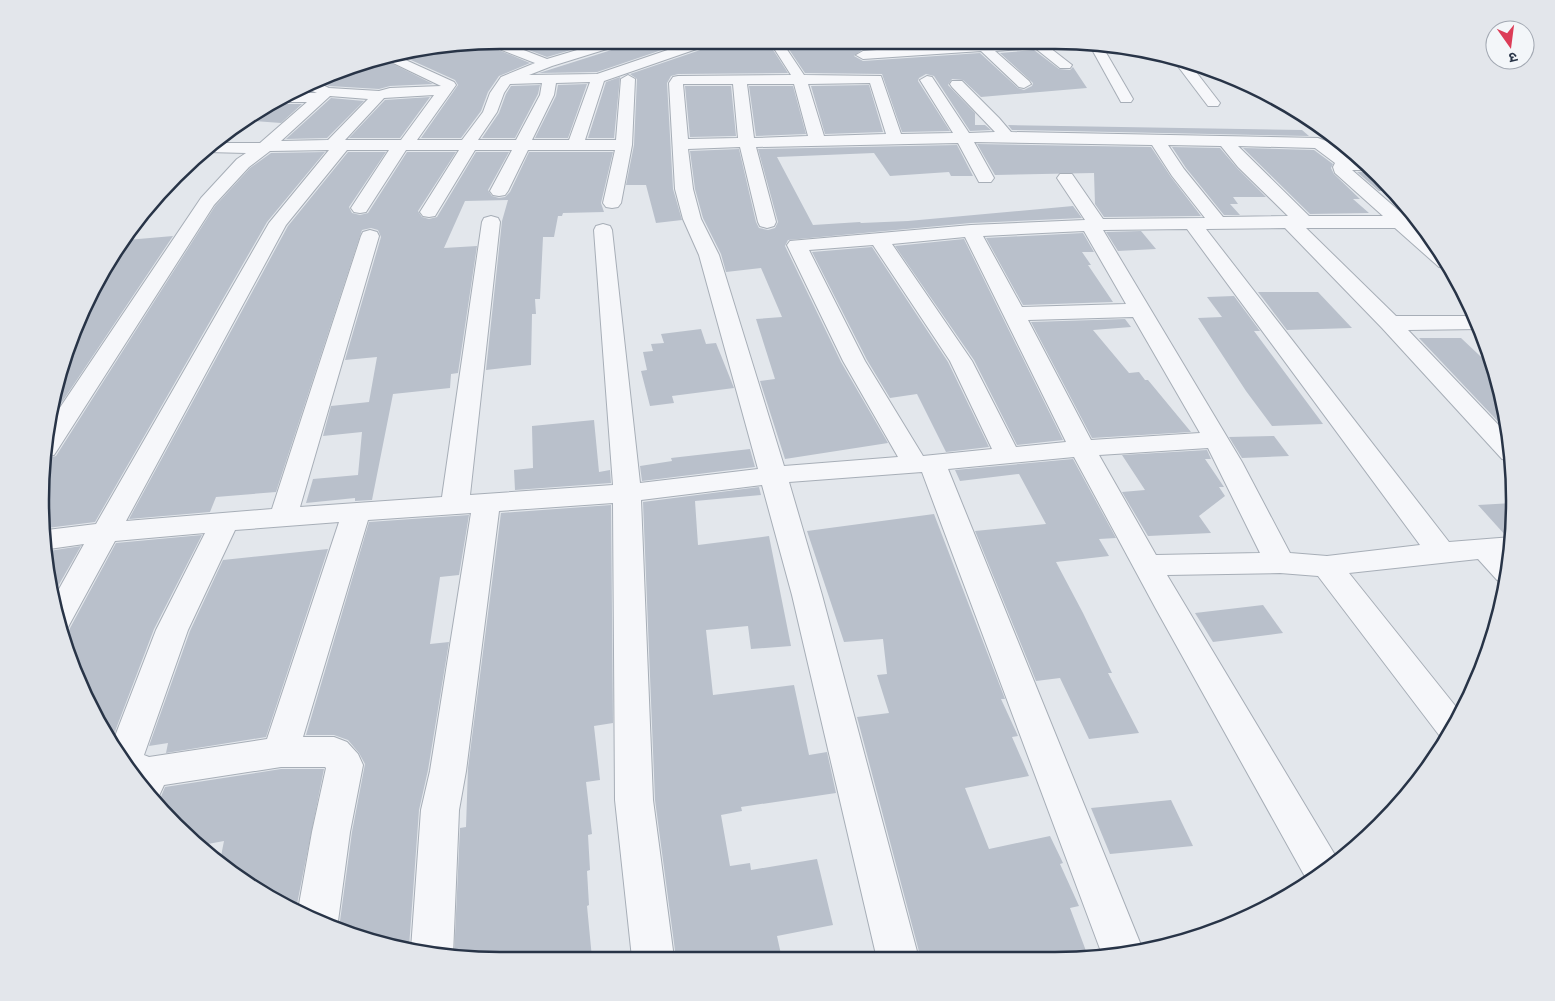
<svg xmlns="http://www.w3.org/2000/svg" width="1555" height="1001" viewBox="0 0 1555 1001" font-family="'DM Sans','Noto Sans Devanagari',sans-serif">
  <rect width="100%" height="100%" fill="#e3e7ec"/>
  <!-- building -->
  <g fill="#b9c0cb">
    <path d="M503,40H567L602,41L547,57Z"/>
    <path d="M627,41H688L597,72L539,73L624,46Z"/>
    <path d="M715,41L768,42L788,73L678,74L671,76L667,83L673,189L682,220L656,223L646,185H626L634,145L637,79L630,74L712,46Z"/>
    <path d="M784,42L948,43L863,49L854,56L863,61L980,53L1018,88L1024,90L1032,86L1033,83L1000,53L1034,50L1059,69L1070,70L1073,67L1087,88L981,97L963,80L952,79L948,85L975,113V125H985L991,130L970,131L934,76L926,74L919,78L918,81L950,131L902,132L882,74L805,73Z"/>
    <path d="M482,43L530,63L499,76L488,92L481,111L461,138H421L458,85L455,80L402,56Z"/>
    <path d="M383,59L433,84L390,86L379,89L329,86L319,81L353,64Z"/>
    <path d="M620,77L614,138H588L606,82Z"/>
    <path d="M587,84L568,138H535L556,96L558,85Z"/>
    <path d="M540,85L538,94L515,138H482L499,113L506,94L511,86Z"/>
    <path d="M869,85L883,132L825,134L811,86Z"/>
    <path d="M685,86H731L736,136L690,137Z"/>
    <path d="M749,86H793L806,134L756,136Z"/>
    <path d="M430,97L400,138H349L385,100Z"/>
    <path d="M331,98L364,101L327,138L286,139Z"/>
    <path d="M278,101L285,104H302L281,123L242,120Z"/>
    <path d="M1008,125L1302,130L1309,136L1012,130Z"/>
    <path d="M1325,139H1335L1363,159L1352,158L1332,142Z"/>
    <path d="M977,144L1151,147L1171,177L1201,216L1104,217L1095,204L1094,173L995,175Z"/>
    <path d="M957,145L973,176H951L949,172L890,176L874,153L777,157L813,225L860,222L861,223L908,221L1073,206L1082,218L971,223L788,240L785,246L841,362L888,443L785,459L760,381L775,379L756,319L782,317L761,268L726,272L721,254L703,218L695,189L690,151L739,149L756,222L759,228L768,230L775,228L778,222L758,149Z"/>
    <path d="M1172,147L1220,148L1237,168L1266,197H1233L1238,204H1230L1240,215H1224L1186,168Z"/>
    <path d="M1243,148L1314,150L1333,164L1331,168L1334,174L1360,199H1353L1369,213L1310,214Z"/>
    <path d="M325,152L267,222L95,522L47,528L42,467L46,459L56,456L215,206L250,168L271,153Z"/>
    <path d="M348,152H386L349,207L352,213L360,215L368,213L407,152H456L418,211L422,217L429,219L437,217L476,152H509L488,190L492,196L499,198L505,197L510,192L529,152H613L601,203L604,212L563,213L562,216H558L554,237H543L540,299H535L536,314H532L531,365L486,370L502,221L508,200L465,201L444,248L477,246L458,373L451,374L450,388L393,394L372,500L355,501V498L306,503L313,479L358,475L362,432L323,436L331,406L369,402L377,357L345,360L381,237L378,230L371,228L362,230L276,492L216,497L210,512L129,519L288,226Z"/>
    <path d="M1374,171L1393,191H1379L1357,172Z"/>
    <path d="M1141,231L1156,249L1118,251L1106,232Z"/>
    <path d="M1083,233L1094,252H1082L1091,265H1088L1113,302L1023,305L986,238Z"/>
    <path d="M173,236L52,417L61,370L74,346L67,347L127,240Z"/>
    <path d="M964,239L1063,440L1017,445L974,360L895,246Z"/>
    <path d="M872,247L948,362L989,447L946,452L917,394L890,398L867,360L812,252Z"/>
    <path d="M1258,292H1318L1352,328L1287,330Z"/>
    <path d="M1234,296L1260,331H1254L1323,424L1272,426L1246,391L1198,318L1222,317L1207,297Z"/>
    <path d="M1125,319L1131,327L1093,330L1129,373L1139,372L1145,380H1148L1191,432L1092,438L1031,322Z"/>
    <path d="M701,329L706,344L716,343L734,388L672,396L674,403L650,406L641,371L647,370L643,352L653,351L651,344L664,343L661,334Z"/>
    <path d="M1419,338H1461L1495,370L1499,381L1508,432Z"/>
    <path d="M594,420L599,472L610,470L611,483L515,490L514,470L533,468L532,426Z"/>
    <path d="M1274,436L1289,456L1242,458L1229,437Z"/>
    <path d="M750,449L755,467L642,481L640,466L672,461L671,458Z"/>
    <path d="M1207,450L1211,459H1205L1224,487H1219L1225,496L1199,516L1211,533L1148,536L1122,492L1145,490L1122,455Z"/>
    <path d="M1073,459L1116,538L1099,539L1109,556L1056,562L1083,613L1112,673H1108L1139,733L1089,739L1060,678L1036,681L975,531L1046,524L1019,474L960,481L955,470Z"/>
    <path d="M759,487L761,495L695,501L698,545L769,536L791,646L751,649L748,626L706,630L713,695L794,685L809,755L827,752L836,793L741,807L742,811L721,815L730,866L750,863L751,870L817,859L833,925L777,936L782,959L676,958L655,800L643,502Z"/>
    <path d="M1513,503L1512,535L1506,536L1478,505Z"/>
    <path d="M611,505L613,723L594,726L600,780L586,782L592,834L588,835L590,870L587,871L589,905L587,906L592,958L454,957L460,828L466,827L468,768L501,513Z"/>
    <path d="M934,514L1005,699H1001L1018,736L1012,737L1029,776L965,788L989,849L1050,836L1063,863L1060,864L1079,906L1070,908L1089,959L1009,960L1008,955L963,959H921L857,717L889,713L877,675L887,674L883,639L844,642L807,531Z"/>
    <path d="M469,515L459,575L440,577L430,644L449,642L428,770L419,810L409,947H405L336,929L340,921L352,832L365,764L359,753L348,740L334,735H306L369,522Z"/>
    <path d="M202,535L154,629L111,742L62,633L69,630L116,543Z"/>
    <path d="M81,546L53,595L49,551Z"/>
    <path d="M328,549L266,737L166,753L168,743L149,746L190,631L223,560Z"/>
    <path d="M1263,605L1283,633L1213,642L1195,613Z"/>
    <path d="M281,769H324L296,909L220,861L224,841L197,846L156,801L160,799L165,787Z"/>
    <path d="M1171,800L1193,846L1110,854L1091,808Z"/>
  </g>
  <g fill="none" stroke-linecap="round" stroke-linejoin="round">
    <defs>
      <g id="street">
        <path d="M498,40L547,59L607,41H625L623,44L552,66L529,75L597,74L694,41H713L711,44L604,81L585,140H616L621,79L628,75L635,79L632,145L621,203L618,207L612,208L606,207L603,203L615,150H528L508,191L505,195L499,196L493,195L490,191L512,150H475L435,216L429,217L423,216L420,212L459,150H406L366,212L360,213L354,212L351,208L389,150H347L286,225L126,521L272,509L361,236L363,232L370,230L377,232L379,236L300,507L442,497L482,222L484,218L491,216L498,218L500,222L470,495L613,485L594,230L596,226L603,224L610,226L612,230L640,483L758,469L699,255L683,219L675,189L669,83L673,77L678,76L791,75L770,42H782L804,75L881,76L901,134L953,133L920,80L927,76L932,77L969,133L995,132L952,87L950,84L952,81H962L999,118L1011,132L1318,138L1331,143L1351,160L1364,161L1373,170H1352L1405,216H1416L1424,227L1417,228L1433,241L1450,268L1439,267L1395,228H1306L1396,316H1475L1480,329L1408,330L1508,435L1512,461L1502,459L1382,328L1285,228L1206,229L1449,542L1512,537L1511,560L1506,583L1497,580L1478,559L1349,573L1461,713L1446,741L1442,739L1318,576L1280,573L1167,575L1338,860L1339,862L1335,866L1308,882L1156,609L1074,457L948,469L1143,950L1103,957L922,472L789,482L822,595L919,959H877L792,595L762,485L641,500L653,800L674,958H632L615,800L613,503L499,511L466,771L459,810L453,955L452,957H441L411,949L421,810L430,771L471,513L368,520L303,737H334L347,742L358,754L363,765L350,832L338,921L334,929L324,926L298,910L312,832L326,768L325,767H281L164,785L158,798L155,799L117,756L112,744L156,630L205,533L115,541L67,629L61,631L56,619L54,598L84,544L49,549L47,530L96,524L269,223L329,150L270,151L249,167L214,205L58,449L54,455L45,457L51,421L201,198L237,159L246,153L208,152L217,143H260L307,102H285L279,100L294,93H317L305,88L316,82L329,88L379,91L390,88L441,86L385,59L399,57L454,82L456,85L417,140H462L483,112L490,93L501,77L535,63L484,43ZM590,82L569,140H532L554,95L556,83ZM542,83L540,95L516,140H478L497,112L504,93L510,84ZM870,83L886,134L824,136L808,84ZM683,84H733L738,138L688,139ZM747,84H794L808,136L754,138ZM434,95L401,140H345L384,98ZM330,96L368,99L328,140L281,141ZM974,142L1152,145L1172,176L1205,218L1103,219L1072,174H1060L1057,178L1085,220L971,225L790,241L787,245L843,361L898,457L784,466L719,255L701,219L693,189L688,149L740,147L758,222L760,226L767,228L774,226L776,222L756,147L958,143L979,182H991L994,178ZM1168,145L1221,146L1238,167L1288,216L1223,217L1184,169ZM1238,146L1315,148L1335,163L1333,167L1335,173L1383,216H1309ZM1187,229L1420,545L1327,556L1290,553L1242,462L1103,230ZM1084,231L1126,304L1022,307L983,236ZM965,237L1066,442L1016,447L972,361L892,244ZM873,245L950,361L992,449L923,456L865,361L809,250ZM1133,317L1200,433L1091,440L1028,320ZM1208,448L1260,553L1156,555L1099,455ZM339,522L267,739L149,757L144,755L188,630L235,530Z"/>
        <path d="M973,43L1045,44L1072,65L1070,68H1060L1035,48L995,51L1029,81L1031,84L1024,88L1019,87L981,51L863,59L856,55L863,51Z"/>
        <path d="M1089,44H1101L1133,99L1131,102H1121Z"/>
        <path d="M1178,63L1193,68L1220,103L1218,106H1208L1177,65Z"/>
      </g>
    </defs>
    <!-- street casing -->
    <use href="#street" stroke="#a7aeb7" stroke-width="2"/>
    <!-- street -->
    <use href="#street" fill="#f6f7fa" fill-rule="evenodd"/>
  </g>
  <!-- crop -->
  <path d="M0 0H1555V1001H0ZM500 49H1055A451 451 0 0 1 1506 500V501A451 451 0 0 1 1055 952H500A451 451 0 0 1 49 501V500A451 451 0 0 1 500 49Z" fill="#e3e6eb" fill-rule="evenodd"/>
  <path fill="none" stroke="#283447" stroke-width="2.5" d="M500 49H1055A451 451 0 0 1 1506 500V501A451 451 0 0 1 1055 952H500A451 451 0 0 1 49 501V500A451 451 0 0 1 500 49Z"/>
  <!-- north arrow -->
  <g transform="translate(1510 45) rotate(166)"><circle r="24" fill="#f3f6f9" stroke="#a2a8b2"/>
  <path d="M0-4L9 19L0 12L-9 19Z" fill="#dc3c57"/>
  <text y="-8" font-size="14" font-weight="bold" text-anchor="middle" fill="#283447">उ</text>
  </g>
</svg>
